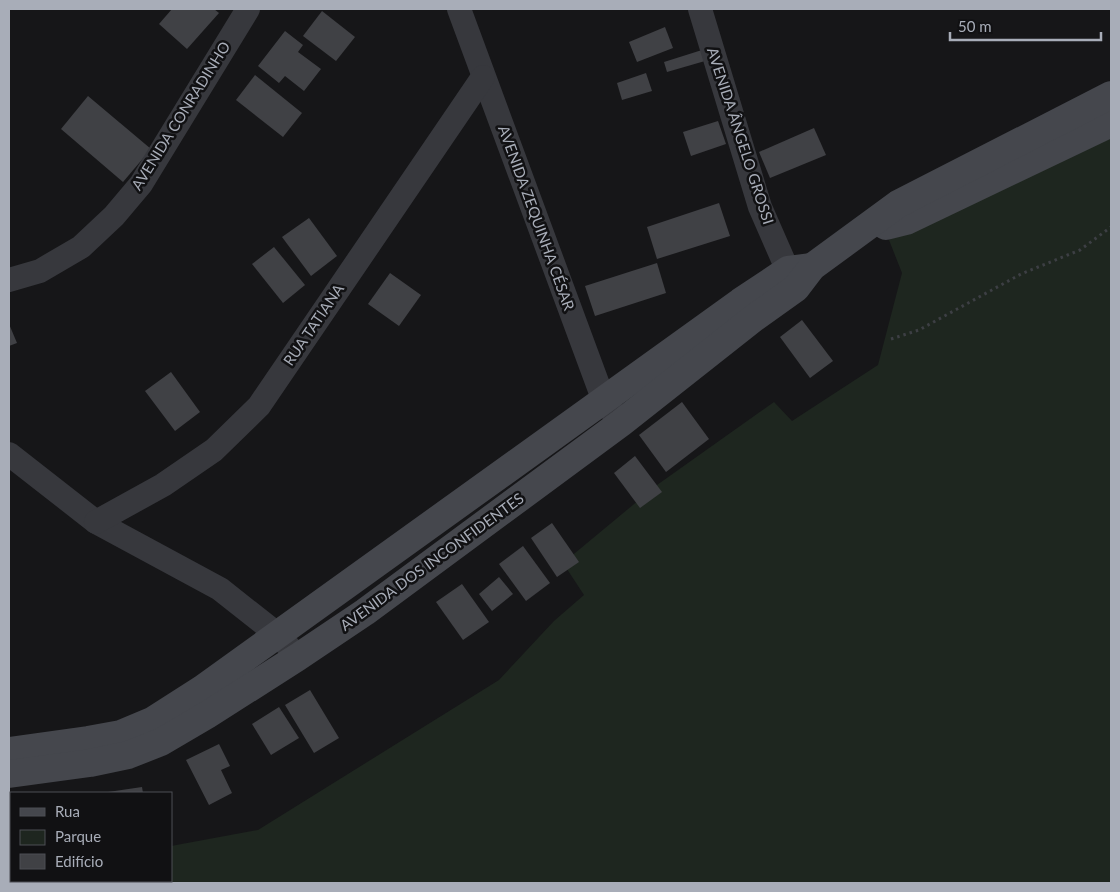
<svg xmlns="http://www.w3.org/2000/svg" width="1120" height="892" viewBox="0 0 1120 892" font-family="Lato,sans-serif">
  <rect width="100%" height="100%" fill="#161618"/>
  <!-- green -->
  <path fill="#1e261f" d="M1111,122V883H9V847H11V881H171V846L258,830L499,680L554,621L584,595L563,563L657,485L774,402L792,421L878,365L902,273L889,240Z"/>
  <!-- building -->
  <g fill="#404145">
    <path d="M172,9H214L219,13L187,49L159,24Z"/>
    <path d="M322,11L355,37L336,61L303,36Z"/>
    <path d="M665,27L673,48L637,62L629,42Z"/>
    <path d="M285,31L303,45L298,52L321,69L304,91L285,76L279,83L258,66Z"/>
    <path d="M702,50L705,61L667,72L664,62Z"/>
    <path d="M646,73L652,91L622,100L617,83Z"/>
    <path d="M255,75L302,113L283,137L236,100Z"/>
    <path d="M88,96L151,149L123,182L61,129Z"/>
    <path d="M718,121L726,144L691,156L683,132Z"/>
    <path d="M814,128L826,155L770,178L759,152Z"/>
    <path d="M719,203L730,236L657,259L647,227Z"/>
    <path d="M309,218L337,256L311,276L282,237Z"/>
    <path d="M274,247L305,285L283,303L252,264Z"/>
    <path d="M657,263L666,293L595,316L585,286Z"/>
    <path d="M390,273L421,295L399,326L368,304Z"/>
    <path d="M802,320L833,361L810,378L780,337Z"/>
    <path d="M9,324L17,343L9,346Z"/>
    <path d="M171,372L200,412L175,431L145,391Z"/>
    <path d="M682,402L709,439L666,472L639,435Z"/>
    <path d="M635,456L662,492L640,508L614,473Z"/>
    <path d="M552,523L579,562L557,577L531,538Z"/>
    <path d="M523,546L550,583L526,601L499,564Z"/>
    <path d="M499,577L513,594L492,611L479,594Z"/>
    <path d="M462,584L489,622L463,640L436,602Z"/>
    <path d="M310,690L339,738L314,753L285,705Z"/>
    <path d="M279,707L299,738L271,755L252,724Z"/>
    <path d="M219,744L230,766L221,770L232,793L209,805L186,760Z"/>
    <path d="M142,787L143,793H108V792Z"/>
  </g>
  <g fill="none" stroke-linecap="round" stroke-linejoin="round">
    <!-- path -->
    <path stroke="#3d3f44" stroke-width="3" stroke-dasharray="2.5 4" stroke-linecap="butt" d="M891,339L919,330L1021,274L1080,250L1111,227"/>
    <!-- street -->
    <g stroke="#37383d" stroke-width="24">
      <path d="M459,9L604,401L621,423"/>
      <path d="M700,9L760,207L795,287"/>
      <path d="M9,280L40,271L81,247L114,216L141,184L248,9"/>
      <path d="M9,454L96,522L220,589L277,634L298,657"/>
      <path d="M96,522L163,485L214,450L259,406L483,77"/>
    </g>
    <!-- secondary -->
    <g stroke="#45474d" stroke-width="28">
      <path d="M886,226L906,221L1111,123"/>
      <path d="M9,751L88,740L121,734L152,721L202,689L740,302L788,270L812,267"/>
      <path d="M9,774L90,763L128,755L161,742L207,715L298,657L365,612L621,423L754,318L796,288L812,267L898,204L1111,95"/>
    </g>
  </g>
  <g text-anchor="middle" stroke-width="5" stroke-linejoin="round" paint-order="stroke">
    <!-- street labels -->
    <g font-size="15" fill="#a8adb8" stroke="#111113">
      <text transform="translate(181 116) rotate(-58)" y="5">AVENIDA CONRADINHO</text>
      <text transform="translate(740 136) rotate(72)" y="5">AVENIDA ÂNGELO GROSSI</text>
      <text transform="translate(536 218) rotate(70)" y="5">AVENIDA ZEQUINHA CÉSAR</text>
      <text transform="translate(314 325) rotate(-56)" y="5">RUA TATIANA</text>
      <text transform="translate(432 562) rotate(-36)" y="5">AVENIDA DOS INCONFIDENTES</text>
    </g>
  </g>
  <!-- border -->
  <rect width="1120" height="892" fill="none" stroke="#a8adb8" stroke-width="20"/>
  <!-- legend -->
  <rect x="10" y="792" width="162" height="90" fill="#111113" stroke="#4d4f55"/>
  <rect x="20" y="808" width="25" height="8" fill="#45474d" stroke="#4d4f55"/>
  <text x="55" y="817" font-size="15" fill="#a8adb8">Rua</text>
  <rect x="20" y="830" width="25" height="15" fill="#1e261f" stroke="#4d4f55"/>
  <text x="55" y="842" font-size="15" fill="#a8adb8">Parque</text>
  <rect x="20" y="854" width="25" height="15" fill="#404145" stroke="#4d4f55"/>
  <text x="55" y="867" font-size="15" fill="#a8adb8">Edifício</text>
  <!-- scale -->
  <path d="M950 32v8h151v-8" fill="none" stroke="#a8adb8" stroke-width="2.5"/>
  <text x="958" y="32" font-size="15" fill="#a8adb8" stroke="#111113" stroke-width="4" paint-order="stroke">50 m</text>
</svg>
